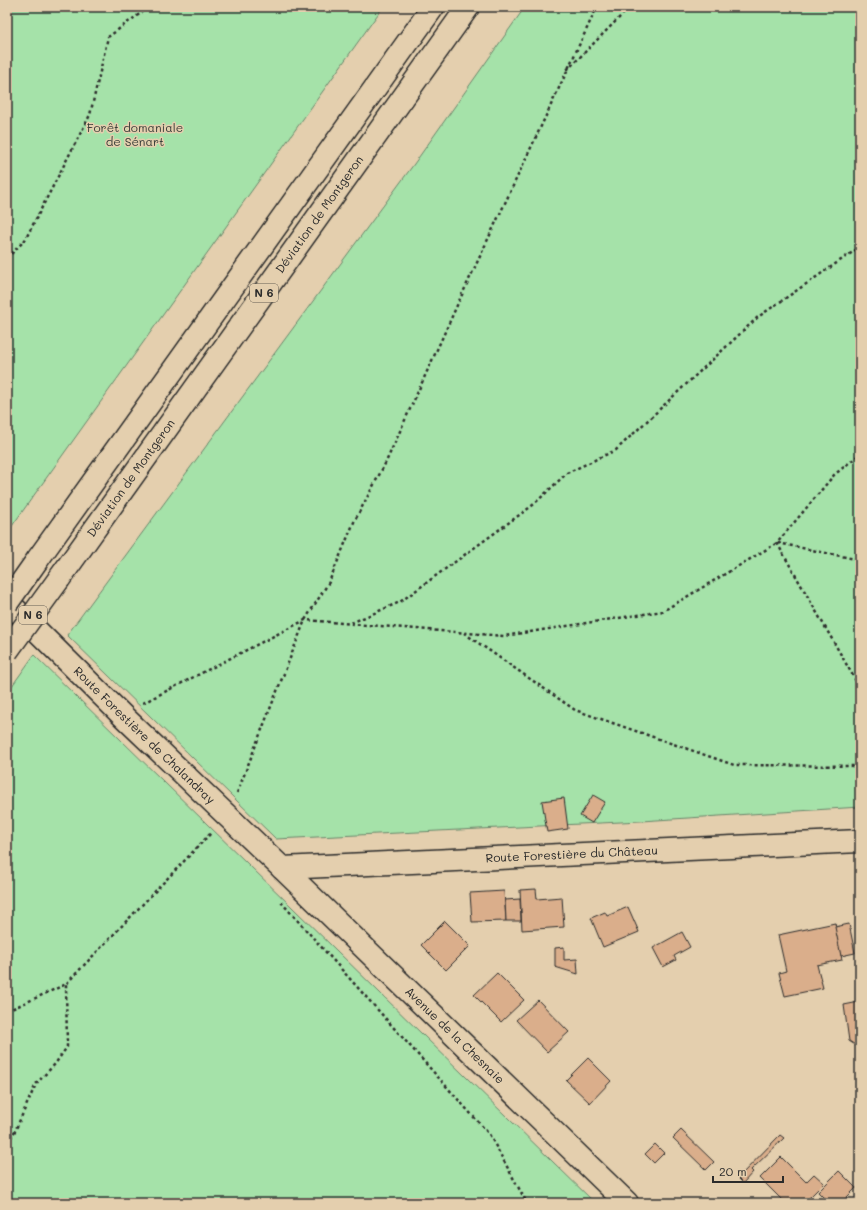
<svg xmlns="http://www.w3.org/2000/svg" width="867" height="1210" viewBox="0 0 867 1210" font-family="Mali,sans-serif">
  <rect width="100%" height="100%" fill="#e4cfae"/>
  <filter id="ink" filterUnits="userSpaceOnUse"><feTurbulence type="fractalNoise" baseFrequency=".025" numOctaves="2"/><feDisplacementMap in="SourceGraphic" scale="8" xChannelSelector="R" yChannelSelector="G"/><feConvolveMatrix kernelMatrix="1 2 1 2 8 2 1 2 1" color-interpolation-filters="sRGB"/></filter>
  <g filter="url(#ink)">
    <!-- green -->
    <g fill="#a5e2a9" stroke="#68866a">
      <path d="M7,7H383L7,533Z"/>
      <path d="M525,7H860V807L641,821L276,839L67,635L414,164Z"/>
      <path d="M34,655L595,1203H7V693Z"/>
    </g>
    <!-- building -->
    <g fill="#daae8b" stroke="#2b2b2b">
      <path d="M593,795L605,802L592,823L580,816Z"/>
      <path d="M564,798L568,829L547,832L542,801Z"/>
      <path d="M536,889L537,899L562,897L564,927L522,930L520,890Z"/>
      <path d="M504,891L506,921L472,922L470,893Z"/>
      <path d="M520,899L521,921H506L505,900Z"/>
      <path d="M628,907L639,932L603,947L591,918L605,912L607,916Z"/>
      <path d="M445,921L470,946L446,970L421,945Z"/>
      <path d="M835,923L842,960L817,965L823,988L785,996L779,973L786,971L778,935Z"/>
      <path d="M849,924L855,953L841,956L835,927Z"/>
      <path d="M682,932L690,947L674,956L676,960L663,967L653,948Z"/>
      <path d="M564,947V960L577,959L578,974L555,967V948Z"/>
      <path d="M497,973L524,1000L501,1022L474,995Z"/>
      <path d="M538,1000L569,1032L547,1052L516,1020Z"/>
      <path d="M859,1002L860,1009V1048L849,1041L844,1005Z"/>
      <path d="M588,1058L611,1081L590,1103L566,1080Z"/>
      <path d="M681,1130L714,1162L706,1170L673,1138Z"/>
      <path d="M780,1135L784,1138L751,1170L753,1172L743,1183L738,1178Z"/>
      <path d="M655,1144L664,1153L654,1163L645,1154Z"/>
      <path d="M781,1157L806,1182L814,1174L824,1183L804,1203H785L760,1178Z"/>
      <path d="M839,1171L856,1188L841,1203H829L818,1192Z"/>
    </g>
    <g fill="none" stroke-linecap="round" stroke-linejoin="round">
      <defs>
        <g id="minor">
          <path id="s1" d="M7,601L125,718L282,868L627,1203"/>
          <path id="s2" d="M282,868L860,841"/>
        </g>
        <g id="primary">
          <path d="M38,559L433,7"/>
          <path id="s3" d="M59,579L468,7"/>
        </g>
      </defs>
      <!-- minor casing -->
      <use href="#minor" stroke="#2b2b2b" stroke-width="25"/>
      <!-- primary casing -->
      <use href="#primary" stroke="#2b2b2b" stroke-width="25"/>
      <!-- path -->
      <g stroke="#2b2b2b" stroke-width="2.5" stroke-dasharray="3 3" stroke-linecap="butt">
        <path d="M567,70L630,7"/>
        <path d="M7,258L25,240L90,115L108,37L149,7"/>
        <path d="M777,543L860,688"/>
        <path d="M778,543L860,560"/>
        <path d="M351,623L400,602L533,505L567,473L616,450L758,317L860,247"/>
        <path d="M464,633L575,710L734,765L860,766"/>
        <path d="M143,703L305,620L504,636L663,611L777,543L834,475L860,454"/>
        <path d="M237,793L305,620L329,582L354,522L386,462L459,301L597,7"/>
        <path d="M281,902L489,1134L527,1203"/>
        <path d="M7,1011L66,984L212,832"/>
        <path d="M7,1143L15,1131L36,1084L55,1064L67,1047L66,984"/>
      </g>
      <!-- minor -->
      <use href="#minor" stroke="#e4cfae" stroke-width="22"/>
      <!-- primary -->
      <use href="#primary" stroke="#e4cfae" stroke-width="22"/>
      <defs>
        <g id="primary-bridge">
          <path d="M7,603L38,559"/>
          <path d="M7,651L59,579"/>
        </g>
      </defs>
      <!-- primary-bridge casing -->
      <use href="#primary-bridge" stroke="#2b2b2b" stroke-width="25" stroke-linecap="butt"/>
      <!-- primary-bridge -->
      <use href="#primary-bridge" stroke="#e4cfae" stroke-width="22"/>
    </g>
  </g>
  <g text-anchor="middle" stroke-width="3" stroke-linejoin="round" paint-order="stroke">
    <!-- shield labels -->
    <g fill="#e4cfae" stroke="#625c52" stroke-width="1">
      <rect x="250" y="284" width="28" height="18" rx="3"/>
      <rect x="19" y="606" width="28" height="18" rx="3"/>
    </g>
    <g font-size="11" font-weight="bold" fill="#2b2b2b">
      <text x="264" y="297">N 6</text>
      <text x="33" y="619">N 6</text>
    </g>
    <!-- park labels -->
    <g font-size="12" fill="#373d38" stroke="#e4cfae">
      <text x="135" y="132">Forêt domaniale<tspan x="135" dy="14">de Sénart</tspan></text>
    </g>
    <!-- street labels -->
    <g font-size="12" fill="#2b2b2b" stroke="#e4cfae">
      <text dy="4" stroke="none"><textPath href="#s3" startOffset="448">Déviation de Montgeron</textPath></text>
      <text dy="4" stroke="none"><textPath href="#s3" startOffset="124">Déviation de Montgeron</textPath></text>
      <text dy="4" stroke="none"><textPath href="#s1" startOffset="192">Route Forestière de Chalandray</textPath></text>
      <text dy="4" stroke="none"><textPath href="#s2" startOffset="290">Route Forestière du Château</textPath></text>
      <text dy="4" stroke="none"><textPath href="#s1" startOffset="624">Avenue de la Chesnaie</textPath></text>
    </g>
  </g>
  <!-- margin -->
  <rect width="867" height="1210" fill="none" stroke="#e4cfae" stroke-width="24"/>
  <rect x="12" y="12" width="843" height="1186" fill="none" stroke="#2b2b2b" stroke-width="1.5" filter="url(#ink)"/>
  <!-- scale -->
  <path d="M713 1176v6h70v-6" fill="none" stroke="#2b2b2b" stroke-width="2"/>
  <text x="719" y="1176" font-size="12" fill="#2b2b2b" stroke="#e4cfae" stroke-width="3" paint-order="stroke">20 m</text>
</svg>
